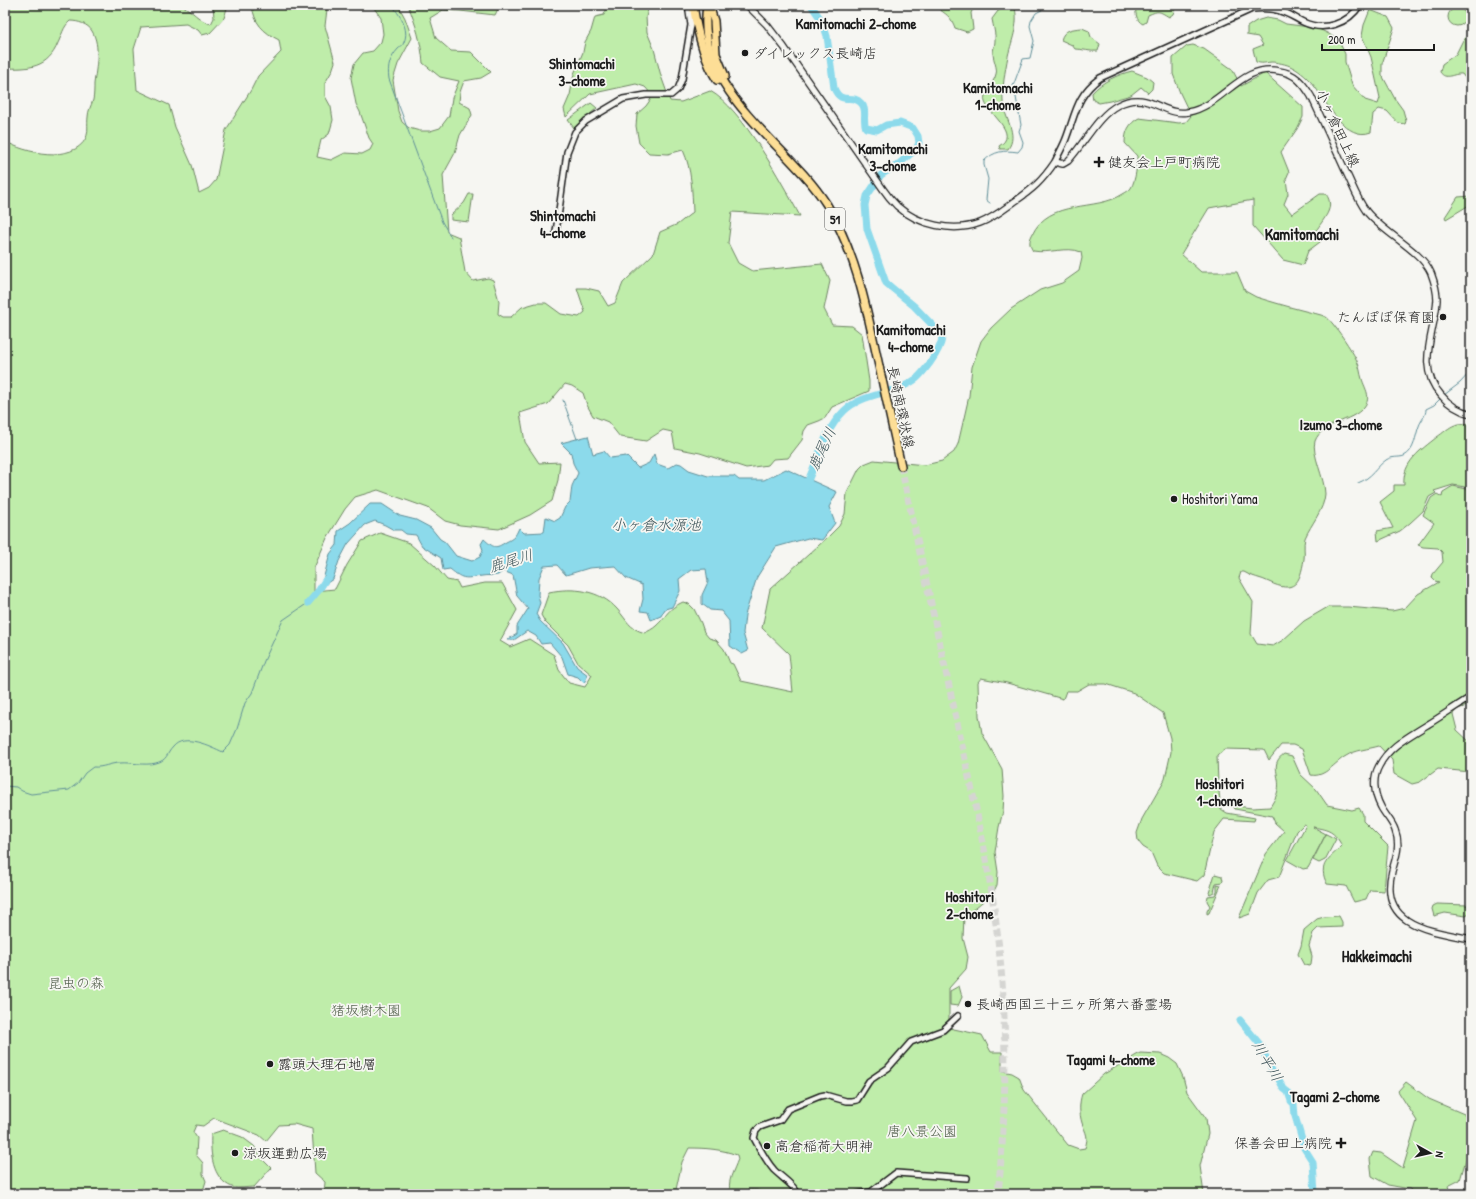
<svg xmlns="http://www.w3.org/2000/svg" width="1476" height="1199" viewBox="0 0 1476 1199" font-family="'Patrick Hand','Klee One',sans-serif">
  <rect width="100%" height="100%" fill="#f6f6f2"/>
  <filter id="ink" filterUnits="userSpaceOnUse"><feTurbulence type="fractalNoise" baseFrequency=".025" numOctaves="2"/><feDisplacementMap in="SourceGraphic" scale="8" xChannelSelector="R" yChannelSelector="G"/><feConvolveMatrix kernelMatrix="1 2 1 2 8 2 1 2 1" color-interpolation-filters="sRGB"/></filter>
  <g filter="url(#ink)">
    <!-- green -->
    <g fill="#bfedaa" stroke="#6e8463">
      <path d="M5,5H181C192,10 199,21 211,24L214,18L213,5H228L224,18L210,33L202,35L198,30L186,24L141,27L134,49L137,90L169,105L175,127L192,165L199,193L209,188L216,180L226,130L251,90L258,76L281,52L279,40C263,32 254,23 252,5H329L327,9L325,26L335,62L332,71L325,83V96L331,107L333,120L329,134L321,140L317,157L331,160L345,153L362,154L370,150L373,144L369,138L360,112L356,104L351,78L354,64L363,53L373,51L381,42L383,34L381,18L374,8L376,5H398L405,18L412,38L398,64L393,80L398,111L402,122L409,128L420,131H430L440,128L449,116L452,98L459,81L440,77L423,63C421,41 416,25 408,5H500L495,15L460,11L443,10L430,18L436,38L451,51L471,52L491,72L481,78L464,81L460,92L459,102L470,108L472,115L460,135L455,153L443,175L447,232L459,237L465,272L473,281L488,278L493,280L499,301L498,314L503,317H511L522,307L536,303H546L561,314L579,317L585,312L577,288H586L599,291L608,306L615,303L623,283L653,254L660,232L678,224L693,212C692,191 692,170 683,150L668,154L649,153L639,143L636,126L637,114L646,106L653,96L645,87L636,84L590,94L566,117L564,109L570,95L574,74L583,52L585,42L591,31L595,17L604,15L608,5H649L646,17L647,32L654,49L661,76L670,101L681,102L710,91C742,108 782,183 800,216L732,212L728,243L738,263L752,271L822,264L830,281L824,309L832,325L852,326L862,334L869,381V391L832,407L825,418L819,421L808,425L804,431L802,440L788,458L773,459L768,465L746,468L700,453L675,448L672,432L663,430L646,441L620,437L608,422L593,416L587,405L583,393L572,386L565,384L548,404L520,413L525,442L539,463L560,462L558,480L552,501L530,515L499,529L460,525L445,521L428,508L378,490L355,497L345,509L327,538L314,568V591L335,589L347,565L362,541L380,533L409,543L435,566L447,580L457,582L460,588L485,583H502L517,610L500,641L510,647L529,639L554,655L559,670L569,683L585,687L592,675L578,663L568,645L545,622L541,615L549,592C573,587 600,590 617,609C628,621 628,628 645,633C648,631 653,629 656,626C668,615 666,610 683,602L689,604L694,609L701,623L704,632L709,638L716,640L724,649L730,663L733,664L741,681L793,692L789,654L762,628L770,589L828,537L839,526L845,514L847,493L859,469L864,464L874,460L925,465L942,461L954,452L958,444L969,396L972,367L981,341L991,328L1011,309L1040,290L1062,283L1079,271L1082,258L1081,252C1067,246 1049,254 1033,251C1029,245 1029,241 1032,235C1049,198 1096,212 1123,194C1126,192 1129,191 1131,188C1136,179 1137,166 1137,156L1125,143C1125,132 1129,123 1139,118L1179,123L1186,122L1191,116L1180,93L1173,74V58L1187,46L1193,45L1204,49L1232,69L1241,86L1265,73L1303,107V117L1297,129L1281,152L1289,172L1286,179L1288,194L1284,204L1292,214L1320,194H1326C1336,208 1323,219 1316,231L1321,236L1320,242L1308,251L1303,265L1283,260L1253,226V200L1209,208L1181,254L1201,272H1237L1245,291L1256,297C1272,302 1289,307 1305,311C1312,313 1320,314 1326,317C1332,320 1354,353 1357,361C1360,367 1360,373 1362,379C1365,389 1372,397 1364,407C1351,423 1323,421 1315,441C1311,453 1325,479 1325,494C1324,510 1311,524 1305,538C1303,545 1305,553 1304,559C1300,584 1294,594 1269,582C1262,578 1251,577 1244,572H1241L1239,578L1253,602L1251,634L1257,644L1273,646L1283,640L1304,621L1328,607H1348L1392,611L1405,608L1418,594L1439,582L1435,581L1432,578L1433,574L1443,562L1442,552L1438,548L1423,547L1418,545L1434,523L1423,515L1431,498L1437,494L1442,497L1443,492L1453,486L1471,490V705L1457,709L1453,714L1457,730L1471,743V772L1438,769L1420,782L1412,784L1394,774L1392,760L1379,746C1369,749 1355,750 1346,756C1335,762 1325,778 1311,775L1302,749L1293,745H1281L1269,760L1264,750L1225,749L1217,756L1218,783L1221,809L1227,813L1255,818L1254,821L1224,819L1214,832L1204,875L1197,881L1164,873L1157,866L1151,852L1143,847L1138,841L1137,833L1142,819L1165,779L1171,752L1170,738L1163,713L1134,693L1106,684H1089L1077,691H1066L1063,699L1007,683L981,678L978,682L979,716L982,733L1002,769L1004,796L1003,811L999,827L995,852L998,872L997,885L993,893L964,917L963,938L968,957L966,969L949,988V1028L982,1035L991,1052H1002V1071L1012,1073L1019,1077L1024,1090L1068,1145L1079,1149L1085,1148C1089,1136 1086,1134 1082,1123C1079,1113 1079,1103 1082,1094L1104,1074L1140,1053L1160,1054L1169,1058L1177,1064L1183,1077L1187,1092L1206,1118L1208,1134L1200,1166L1204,1194H766C764,1193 760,1191 757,1190C748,1188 739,1194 731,1194C726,1182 734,1171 738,1159L737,1155C721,1149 705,1148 689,1148L682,1162L675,1194H324L325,1182L315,1173L312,1129L294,1124L279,1125L266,1141L259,1135L214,1118L203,1126L196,1125L193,1132L197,1138L196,1155L203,1163V1174L206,1181L202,1194H5V141C24,153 73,164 86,138C89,131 87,125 88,117C88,111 91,106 93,100C94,95 94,89 94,84C96,68 101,46 92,31C88,24 78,21 70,21C63,27 62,35 58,43C48,68 29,69 5,68Z"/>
      <path d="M938,5H975L971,13L973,29L967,32L955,28C952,19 948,15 940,10Z"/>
      <path d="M1009,5H1014C1020,22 1012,39 1008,56C1005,71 1002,88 1003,102C1004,118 1019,134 1008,149H1000L999,146C1020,134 989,114 985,102C982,92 994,84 996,74C998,68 993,60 993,53C993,49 995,45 995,41C996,34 993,26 992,19L998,11Z"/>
      <path d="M1136,5H1176L1173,14L1169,17C1159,11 1159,10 1148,15L1146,22L1143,24C1136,21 1135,12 1136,5Z"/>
      <circle cx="1457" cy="17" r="9"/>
      <path d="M1370,10L1388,17L1394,28L1382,64V75L1395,99L1403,110L1406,121L1405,124L1398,123L1387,111L1379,109L1373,114L1371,132C1346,142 1327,103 1315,87C1309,79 1300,71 1292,67C1287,64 1276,62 1271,62C1264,63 1262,64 1256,62L1253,49L1263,45L1258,37L1247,35V27L1256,21L1266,18L1278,20L1286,24L1317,28L1329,34L1339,41L1345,54V62L1352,85L1365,100L1378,104L1380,98L1371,57L1362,36L1364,25Z"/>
      <path d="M1082,28L1089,31L1091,37L1100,44L1098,51C1090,52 1083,49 1075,49L1072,45L1061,40C1064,29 1072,29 1082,28Z"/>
      <path d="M1471,31V86L1462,74C1453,73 1446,81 1440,72L1442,64L1456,54L1463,40Z"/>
      <path d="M1132,71L1147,77L1153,82L1152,89L1148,93L1141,87L1131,95L1110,101L1099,103L1093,100L1092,93C1101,82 1119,74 1132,71Z"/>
      <path d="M591,103L597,108L574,128L568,120Z"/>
      <path d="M469,194H473L469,222L451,220V215L464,203Z"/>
      <path d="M1471,196V204L1446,219L1445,217L1458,197Z"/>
      <path d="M1471,423V488L1453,485L1434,491L1436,493L1429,497L1423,511L1410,523L1400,531L1378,541L1377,531L1393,528L1380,502L1394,491V485H1404C1402,462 1421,450 1437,437C1443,433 1449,427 1455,425C1460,423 1466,424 1471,423Z"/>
      <path d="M1284,754L1292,756L1300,774L1316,789L1327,805L1352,810L1359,808L1363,814V821L1388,846L1384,891L1370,890L1366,899L1354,902L1346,886L1327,884C1317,864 1329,859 1342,846C1334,831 1329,830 1313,827L1326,834L1308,868L1303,869L1287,860L1306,825L1304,824L1297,831L1279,877L1268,880L1258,893L1250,914L1239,918L1266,854L1284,831L1275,823L1272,816L1235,809L1234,807L1236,806L1252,808L1270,807C1273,802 1277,796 1278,790C1281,776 1269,764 1284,754Z"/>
      <path d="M1326,834L1336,839L1325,860L1319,863L1313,860Z"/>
      <path d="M1215,874L1222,876L1223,881L1222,882L1216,883L1214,892L1210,894L1209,893Z"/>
      <path d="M1217,884L1221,885L1209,913L1207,914V911L1210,906L1207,901L1208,896L1215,895L1217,891Z"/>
      <path d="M1437,904L1467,905L1470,909L1469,914L1466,916L1445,913L1434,916L1432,909L1433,906Z"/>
      <path d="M1339,916L1342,922V927L1318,928L1313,933L1309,946L1312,956L1311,965L1310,966L1304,965L1298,954L1301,946L1304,930L1317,919L1324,917Z"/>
      <path d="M959,986L962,997L958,1006L950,1005V991Z"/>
      <path d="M1406,1082L1429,1099L1471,1117V1142L1460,1180L1448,1186L1451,1194H1413L1410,1189L1388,1185L1372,1176L1370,1159L1373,1152L1381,1153L1403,1168L1417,1121L1398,1091Z"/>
      <path d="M223,1130L242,1137L254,1146L263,1160L271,1168L254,1187C248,1187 238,1189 232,1187C212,1179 210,1153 211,1134Z"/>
    </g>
    <!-- water -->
    <path fill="#8cdaeb" stroke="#5f8e98" d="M588,436L593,454L604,451L610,458L626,456L638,468L649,463L654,454L657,464L668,468L677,463L681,464L689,470L708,476H734L739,480H764L786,469L837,492L829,507L835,523L822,540L808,538L776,547L757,577L745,615L743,633L748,651L742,654L730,646L729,621L721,611L710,610L702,604V595L708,582L706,569L691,570L679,579L680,591L672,607L665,609L661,616L651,620L648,612L640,611L643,599L642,585L626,578L615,566L589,568L566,575L557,565L544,566L539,578L538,595L540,603L536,614L540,621L563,643L577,667L588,675L584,683L578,677L568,674L562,657L550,643L541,644L536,636L527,631L514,640H507L517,634V626L528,609L517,596L513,575L503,571L498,575C493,576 487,575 482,576C466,578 464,581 450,569L443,570L441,558L422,546L416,535L406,534L401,530H394L385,525L375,521L365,525L348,544L339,561L333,579L321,587L330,554L337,545L338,531L350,523L370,504H382L400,516L416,520L431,528L440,539L445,542L456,556L472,561L480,557L483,550L481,544L484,539C494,548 495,549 506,542C514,538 515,537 519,528L524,533L544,532L546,517L555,521L560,518L565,507L570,502L572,486L578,473L573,463L571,453L561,443Z"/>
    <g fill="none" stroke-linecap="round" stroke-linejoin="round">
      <!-- stream -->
      <g stroke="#5f8e98" stroke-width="1">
        <path d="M392,5C399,14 410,29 404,42C403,46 400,47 398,49C390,58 387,67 389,79L442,222L451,237"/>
        <path d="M990,203L986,200L988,179L984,165V161C994,151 1004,150 1018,152L1022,147L1023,142L1019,131L1021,125L1016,97L1012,89L1023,59L1030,58L1034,41L1030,26L1031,21L1036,13L1051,5"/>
        <path d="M1444,395L1460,383L1471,371"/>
        <path d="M563,400L577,439"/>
        <path d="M1358,483C1373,477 1375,468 1386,460C1392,456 1399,458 1404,456C1415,451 1415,436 1419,426C1421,420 1426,416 1426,409L1434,405L1441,398"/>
        <path d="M5,786L16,787L22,791L31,794L69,790L78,783L85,773L93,767C103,768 110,763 120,763C131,762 144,766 156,763C168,760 166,754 173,747C184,733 210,746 223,752L230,745L237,729L245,703L252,693L264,661L283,620L308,603"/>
      </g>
      <!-- river -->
      <g stroke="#8cdaeb" stroke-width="7">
        <path d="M735,5H742"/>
        <path d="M805,487C818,461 823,432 844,411C863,392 895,395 916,379C922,374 926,368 930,363C935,356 941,347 942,338L938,331L914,306L886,283L867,229L865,205L867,196L881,175L900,163L916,149L919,143L918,136L913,128L900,123L886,125L877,130L866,128C862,120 868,109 861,103C852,93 841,106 834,88L827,36L822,21L811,5"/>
        <path d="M308,603L319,590L326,579"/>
        <path d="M1240,1020L1262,1047L1265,1056L1269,1061L1272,1071L1278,1078L1284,1089L1288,1092L1291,1101L1294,1104L1295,1116L1302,1140L1304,1148L1313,1162L1315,1194"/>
      </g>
      <!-- motorway-tunnel -->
      <path stroke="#d5d5d2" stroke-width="7" stroke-dasharray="7 3.5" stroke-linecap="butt" d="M901,466C920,553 939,640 958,727C972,792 988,857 996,924C1008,1013 1007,1104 998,1194"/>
      <defs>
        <g id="tertiary">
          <path d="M1055,162C1059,153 1064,145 1067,136C1076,111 1078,94 1100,78L1252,9C1261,8 1271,8 1280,11C1288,13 1295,18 1303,22C1324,32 1348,24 1360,5"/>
          <path d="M556,232L567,152L575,132L586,121L623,99L646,95H671L678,89L682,79L691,25L688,5"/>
          <path d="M798,1194C793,1184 782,1178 774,1170C766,1161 760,1149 754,1138L756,1131L760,1127L780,1120L788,1109L820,1096L825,1095L846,1101H852L857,1100L869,1081L888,1068L911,1042L943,1030L958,1016"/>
          <path d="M858,1194L871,1192L896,1173L967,1178"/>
        </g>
        <g id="secondary">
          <path d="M747,5L767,25L784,47L883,189C887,195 892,201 897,206C918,225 953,233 980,223C993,218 1003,210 1014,202C1033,189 1042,181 1055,162L1063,164L1068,161C1084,144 1098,115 1118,105C1149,89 1163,117 1188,112C1223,106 1241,63 1279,71C1295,73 1303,83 1311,96C1323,121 1334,146 1345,170C1352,184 1357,199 1366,211C1382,232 1422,251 1431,273C1434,281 1437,291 1437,300C1435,333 1415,366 1441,395C1449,405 1459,411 1471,414"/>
          <path d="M1471,697C1456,706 1442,716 1427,725C1410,736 1389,746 1379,766C1372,778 1374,794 1381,807C1385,815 1392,821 1395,830C1401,845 1396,857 1392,871C1378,927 1432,931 1471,939"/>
        </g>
        <g id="motorway">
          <path d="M693,5C697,30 703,59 717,80"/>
          <path d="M707,5C694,94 786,140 827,205C855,251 866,305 877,357C885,393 893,429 901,466"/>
          <path d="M709,5L714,21L716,54L725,76"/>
        </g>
      </defs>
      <!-- tertiary casing -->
      <use href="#tertiary" stroke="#1c1c1c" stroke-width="8"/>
      <!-- secondary casing -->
      <use href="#secondary" stroke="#1c1c1c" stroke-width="8"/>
      <!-- motorway casing -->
      <use href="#motorway" stroke="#1c1c1c" stroke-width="10"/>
      <!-- tertiary -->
      <use href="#tertiary" stroke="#f6f6f2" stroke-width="5"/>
      <!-- secondary -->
      <use href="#secondary" stroke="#f6f6f2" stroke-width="5.5"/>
      <!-- motorway -->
      <use href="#motorway" stroke="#fdde96" stroke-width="7"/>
    </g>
  </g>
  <!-- markers -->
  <g fill="#1c1c1c" stroke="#f6f6f2" stroke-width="1.5">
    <circle cx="745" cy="53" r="4"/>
    <path d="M1097 156h4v4h4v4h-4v4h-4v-4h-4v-4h4z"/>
    <circle cx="1443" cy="317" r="4"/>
    <circle cx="1174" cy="499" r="4"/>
    <circle cx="968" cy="1004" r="4"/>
    <circle cx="270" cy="1064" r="4"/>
    <path d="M1339 1137h4v4h4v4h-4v4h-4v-4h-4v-4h4z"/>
    <circle cx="767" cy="1146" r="4"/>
    <circle cx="235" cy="1153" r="4"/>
  </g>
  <g text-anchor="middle" stroke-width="3.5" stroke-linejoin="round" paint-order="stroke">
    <!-- shield labels -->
    <rect fill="#f6f6f2" stroke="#5d5d5c" stroke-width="1" x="825" y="208" width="20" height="22" rx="3"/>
    <g font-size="13" font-weight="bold" fill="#1c1c1c">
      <text x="835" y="224">51</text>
    </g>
    <!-- poi labels -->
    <g font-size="14" fill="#1c1c1c" stroke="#f6f6f2" text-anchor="start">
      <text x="753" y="58">ダイレックス長崎店</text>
      <text x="1108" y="167">健友会上戸町病院</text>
      <text x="1435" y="322" text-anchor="end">たんぽぽ保育園</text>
      <text x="1182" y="504">Hoshitori Yama</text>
      <text x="976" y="1009">長崎西国三十三ヶ所第六番霊場</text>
      <text x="278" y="1069">露頭大理石地層</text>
      <text x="1332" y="1148" text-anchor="end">保善会田上病院</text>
      <text x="775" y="1151">高倉稲荷大明神</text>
      <text x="243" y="1158">涼坂運動広場</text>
    </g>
    <!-- street labels -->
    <g font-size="14" fill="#1c1c1c" stroke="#f6f6f2">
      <text transform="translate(1338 128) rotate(65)" y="5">小ヶ倉田上線</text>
      <text transform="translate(901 407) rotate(78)" y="5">長崎南環状線</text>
    </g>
    <!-- park labels -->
    <g font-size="14" fill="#4d5b47" stroke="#f6f6f2">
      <text x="76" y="988">昆虫の森</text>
      <text x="366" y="1015">猪坂樹木園</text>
      <text x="922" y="1136">唐八景公園</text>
    </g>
    <!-- neighbourhood labels -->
    <g font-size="15" font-weight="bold" fill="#1c1c1c" stroke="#f6f6f2">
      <text x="856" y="29">Kamitomachi 2-chome</text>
      <text x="582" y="69">Shintomachi<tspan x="582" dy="17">3-chome</tspan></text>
      <text x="998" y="93">Kamitomachi<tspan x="998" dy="17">1-chome</tspan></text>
      <text x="893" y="154">Kamitomachi<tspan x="893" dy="17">3-chome</tspan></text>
      <text x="563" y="221">Shintomachi<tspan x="563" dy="17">4-chome</tspan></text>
      <text x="911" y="335">Kamitomachi<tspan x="911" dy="17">4-chome</tspan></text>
      <text x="1341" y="430">Izumo 3-chome</text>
      <text x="1220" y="789">Hoshitori<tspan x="1220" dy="17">1-chome</tspan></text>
      <text x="970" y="902">Hoshitori<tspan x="970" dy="17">2-chome</tspan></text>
      <text x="1111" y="1065">Tagami 4-chome</text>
      <text x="1335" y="1102">Tagami 2-chome</text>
    </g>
    <!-- water labels -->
    <g font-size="15" font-style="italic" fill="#3e555a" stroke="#f6f6f2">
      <text transform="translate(822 449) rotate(-65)" y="5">鹿尾川</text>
      <text x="656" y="530">小ヶ倉水源池</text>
      <text transform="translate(511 561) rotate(-17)" y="5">鹿尾川</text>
      <text transform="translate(1267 1061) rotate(59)" y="5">川平川</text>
    </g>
    <!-- quarter labels -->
    <g font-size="16" font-weight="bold" fill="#1c1c1c" stroke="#f6f6f2">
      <text x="1302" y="240">Kamitomachi</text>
      <text x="1377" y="962">Hakkeimachi</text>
    </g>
  </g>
  <!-- margin -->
  <rect width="1476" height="1199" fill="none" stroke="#f6f6f2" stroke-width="20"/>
  <rect x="10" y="10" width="1456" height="1179" fill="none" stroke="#1c1c1c" stroke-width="1.5" filter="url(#ink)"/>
  <!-- north arrow -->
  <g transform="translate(1430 1153) rotate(98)" stroke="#f6f6f2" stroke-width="3" paint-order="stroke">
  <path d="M0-3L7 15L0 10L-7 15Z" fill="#1c1c1c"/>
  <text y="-6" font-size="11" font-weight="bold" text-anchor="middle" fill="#1c1c1c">N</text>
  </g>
  <!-- scale -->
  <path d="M1322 44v6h112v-6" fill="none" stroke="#1c1c1c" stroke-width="2"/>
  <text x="1328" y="44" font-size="12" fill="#1c1c1c" stroke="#f6f6f2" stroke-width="3" paint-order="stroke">200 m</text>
</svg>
